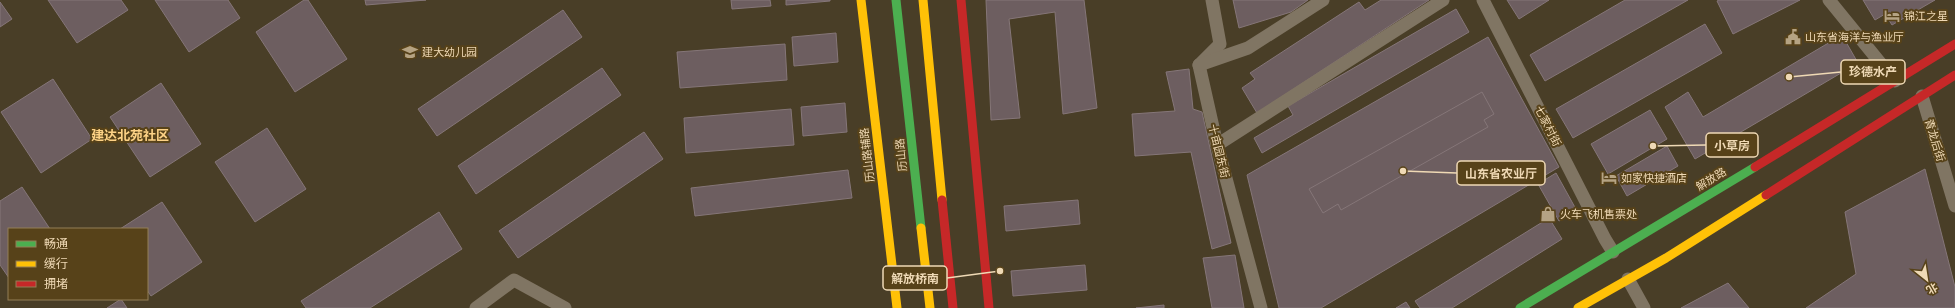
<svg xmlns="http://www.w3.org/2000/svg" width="1955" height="308" viewBox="0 0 1955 308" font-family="'Open Sans','Noto Sans SC',sans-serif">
  <rect width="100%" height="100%" fill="#493e27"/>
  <!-- building -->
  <g fill="#6d5e60" stroke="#857678">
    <path d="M48,0H121L128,10L77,43Z"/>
    <path d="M155,0H228L240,18L189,52Z"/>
    <path d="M304,0H308L347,59L295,92L256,32Z"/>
    <path d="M365,0H426L366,5Z"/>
    <path d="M731,0H770L771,6L732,9Z"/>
    <path d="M786,0H830V1L786,5Z"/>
    <path d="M986,0H1084L1097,108L1063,114L1055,12L1009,19L1020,118L991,120Z"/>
    <path d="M1233,0H1308L1291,12L1239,28Z"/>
    <path d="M1381,0H1429L1257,113L1242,88L1255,79L1250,73L1359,2L1365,10Z"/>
    <path d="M1507,0H1549L1519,19Z"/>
    <path d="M1625,0H1688L1545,81L1530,55Z"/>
    <path d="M1719,0H1800L1733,34L1717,1Z"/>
    <path d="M1863,0H1935L1892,25L1885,14L1875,20Z"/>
    <path d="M0,2L12,19L0,27Z"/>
    <path d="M1456,9L1469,32L1262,153L1254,138L1293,115L1288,106Z"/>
    <path d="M563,10L582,37L437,136L418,109Z"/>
    <path d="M1705,24L1722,53L1573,138L1556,109Z"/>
    <path d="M836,33L838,62L794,66L792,37Z"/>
    <path d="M1842,35L1858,63L1695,159L1665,107L1688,92L1703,117Z"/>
    <path d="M1488,37L1559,167L1321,308H1279L1247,175Z"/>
    <path d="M785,44L787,80L680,88L677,52Z"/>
    <path d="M602,68L621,95L476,194L458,166Z"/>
    <path d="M1189,69L1193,109L1202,112L1231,243L1212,249L1191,152L1135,156L1132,114L1175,111L1166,72Z"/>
    <path d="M53,79L92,139L41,173L1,112Z"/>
    <path d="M161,83L201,144L150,177L110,117Z"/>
    <path d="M1482,92L1494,114L1484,120L1488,127L1341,210L1338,204L1323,213L1309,189Z"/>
    <path d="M845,103L847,132L803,136L801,107Z"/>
    <path d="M791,109L794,145L686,153L684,118Z"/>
    <path d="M1650,110L1667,139L1608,174L1591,144Z"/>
    <path d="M267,128L306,189L255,222L215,162Z"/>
    <path d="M644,132L663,159L518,258L499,231Z"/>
    <path d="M1667,146L1678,166L1627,196L1616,176Z"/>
    <path d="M1925,169L1955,287V308H1806L1856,274L1845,212Z"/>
    <path d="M848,170L852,198L695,216L691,188Z"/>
    <path d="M1556,173L1577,211L1559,221L1538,184Z"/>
    <path d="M22,187L50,229H9V278L0,265V201Z"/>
    <path d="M1078,200L1080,224L1006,231L1004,206Z"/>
    <path d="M162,202L202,262L151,296L147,290V229H120Z"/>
    <path d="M439,212L462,249L370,308H306L301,301Z"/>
    <path d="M1549,218L1562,239L1452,308H1420L1415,301Z"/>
    <path d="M1235,255L1244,308H1212L1203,258Z"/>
    <path d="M1085,265L1087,290L1013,296L1011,271Z"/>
    <path d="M1728,283L1749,308H1681Z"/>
    <path d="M121,299L127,308H107Z"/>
    <path d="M1406,302L1410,308H1396Z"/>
    <path d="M1164,305V308H1136Z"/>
  </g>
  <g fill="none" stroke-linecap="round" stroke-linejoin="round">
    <!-- street -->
    <g stroke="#807563" stroke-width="13">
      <path d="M1483,0L1605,239L1613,252"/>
      <path d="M1829,0L1895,81"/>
      <path d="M1200,64L1220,44L1212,0"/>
      <path d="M1199,65L1217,145L1261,308"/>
      <path d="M1199,65L1248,48L1323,0"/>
      <path d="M1922,96L1955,206"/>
      <path d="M1217,145L1443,0"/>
      <path d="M1628,279L1644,308"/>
      <path d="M476,308L514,280L565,308"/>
    </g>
    <!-- fast -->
    <g stroke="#4caf50" stroke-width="9">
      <path d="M896,0L921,228"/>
      <path d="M1520,308L1755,167"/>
    </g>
    <!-- slow -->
    <g stroke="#ffc107" stroke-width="9">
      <path d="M861,0L897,308"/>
      <path d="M923,0L942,200"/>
      <path d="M921,228L930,308"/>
      <path d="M1578,308L1666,258L1766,195"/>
    </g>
    <!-- jam -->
    <g stroke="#c62828" stroke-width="9">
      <path d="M961,0L989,308"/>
      <path d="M1755,167L1955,44"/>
      <path d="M1766,195L1955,75"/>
      <path d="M942,200L953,308"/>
    </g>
  </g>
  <!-- icons -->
  <defs>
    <symbol id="hotel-bare" viewBox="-9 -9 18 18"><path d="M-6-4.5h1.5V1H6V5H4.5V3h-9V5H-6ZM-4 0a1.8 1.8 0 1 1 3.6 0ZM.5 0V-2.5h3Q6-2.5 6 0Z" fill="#b5a383" stroke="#574219" stroke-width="2.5" paint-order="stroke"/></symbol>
    <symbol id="civic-bare" viewBox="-9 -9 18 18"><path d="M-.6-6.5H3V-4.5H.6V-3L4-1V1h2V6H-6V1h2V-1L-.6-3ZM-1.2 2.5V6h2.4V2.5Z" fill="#b5a383" stroke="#574219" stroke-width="2.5" paint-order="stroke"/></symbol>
    <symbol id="school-bare" viewBox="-9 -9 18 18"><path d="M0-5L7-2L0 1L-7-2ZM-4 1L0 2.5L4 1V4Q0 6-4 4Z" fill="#b5a383" stroke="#574219" stroke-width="2.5" paint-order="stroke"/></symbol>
    <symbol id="shop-bare" viewBox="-9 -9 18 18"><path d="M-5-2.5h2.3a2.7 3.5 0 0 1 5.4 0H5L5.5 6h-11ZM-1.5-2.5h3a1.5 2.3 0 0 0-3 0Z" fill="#b5a383" stroke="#574219" stroke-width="2.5" paint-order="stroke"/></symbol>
  </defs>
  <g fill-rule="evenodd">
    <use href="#hotel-bare" x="1881" y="5" width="22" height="22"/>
    <use href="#civic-bare" x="1782" y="26" width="22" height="22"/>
    <use href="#school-bare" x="399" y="41" width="22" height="22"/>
    <use href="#hotel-bare" x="1598" y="167" width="22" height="22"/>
    <use href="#shop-bare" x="1537" y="203" width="22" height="22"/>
  </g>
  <g text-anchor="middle" stroke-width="4" stroke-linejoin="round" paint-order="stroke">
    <!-- poi labels -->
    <g font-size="11" fill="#efd9b5" stroke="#574219" text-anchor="start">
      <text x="1904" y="20">锦江之星</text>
      <text x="1805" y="41">山东省海洋与渔业厅</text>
      <text x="422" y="56">建大幼儿园</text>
      <text x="1621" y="182">如家快捷酒店</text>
      <text x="1560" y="218">火车飞机售票处</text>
    </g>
    <!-- street labels -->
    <g font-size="11" fill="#efd9b5" stroke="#574219">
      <text transform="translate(1548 126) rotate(63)" y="4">七家村街</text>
      <text transform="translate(1935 140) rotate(73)" y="4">青龙后街</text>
      <text transform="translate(1219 151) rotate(76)" y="4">十亩园东街</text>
      <text transform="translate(867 155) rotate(-97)" y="4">历山路辅路</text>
      <text transform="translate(901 155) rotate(-96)" y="4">历山路</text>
      <text transform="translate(1711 179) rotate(-31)" y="4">解放路</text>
    </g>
    <!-- quarter labels -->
    <g font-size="13" font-weight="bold" fill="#fdd286" stroke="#574219">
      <text x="130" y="140">建达北苑社区</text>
    </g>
  </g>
  <!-- callouts -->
  <path fill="none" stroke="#efd9b5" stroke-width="1.5" d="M1789 77L1841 72M1653 146L1706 145M1403 171L1457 173M1000 271L947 278"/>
  <g fill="#efd9b5" stroke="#574219" stroke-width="1.5">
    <circle cx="1789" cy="77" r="4"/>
    <circle cx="1653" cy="146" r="4"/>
    <circle cx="1403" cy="171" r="4"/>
    <circle cx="1000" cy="271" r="4"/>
  </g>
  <g fill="#574219" stroke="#efd9b5" stroke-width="1.5">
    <rect x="1841" y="60" width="64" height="24" rx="4"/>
    <rect x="1706" y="133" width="52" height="24" rx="4"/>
    <rect x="1457" y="161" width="88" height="24" rx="4"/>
    <rect x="883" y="266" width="64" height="24" rx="4"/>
  </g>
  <g font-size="12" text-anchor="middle" font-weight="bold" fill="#efd9b5">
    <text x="1873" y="76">珍德水产</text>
    <text x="1732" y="150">小草房</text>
    <text x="1501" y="178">山东省农业厅</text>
    <text x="915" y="283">解放桥南</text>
  </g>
  <!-- legend -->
  <rect x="8" y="228" width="140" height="72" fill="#574219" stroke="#947e57"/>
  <rect x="16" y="241" width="20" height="6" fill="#4caf50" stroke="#947e57"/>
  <text x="44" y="248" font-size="12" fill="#efd9b5">畅通</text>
  <rect x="16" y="261" width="20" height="6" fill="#ffc107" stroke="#947e57"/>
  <text x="44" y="268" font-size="12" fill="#efd9b5">缓行</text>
  <rect x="16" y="281" width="20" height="6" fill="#c62828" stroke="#947e57"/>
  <text x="44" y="288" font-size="12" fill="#efd9b5">拥堵</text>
  <!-- north arrow -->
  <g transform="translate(1927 280) rotate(150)" stroke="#574219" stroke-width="3" paint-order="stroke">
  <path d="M0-3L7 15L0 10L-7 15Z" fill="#efd9b5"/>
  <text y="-6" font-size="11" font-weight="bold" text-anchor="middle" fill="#efd9b5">北</text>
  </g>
</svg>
